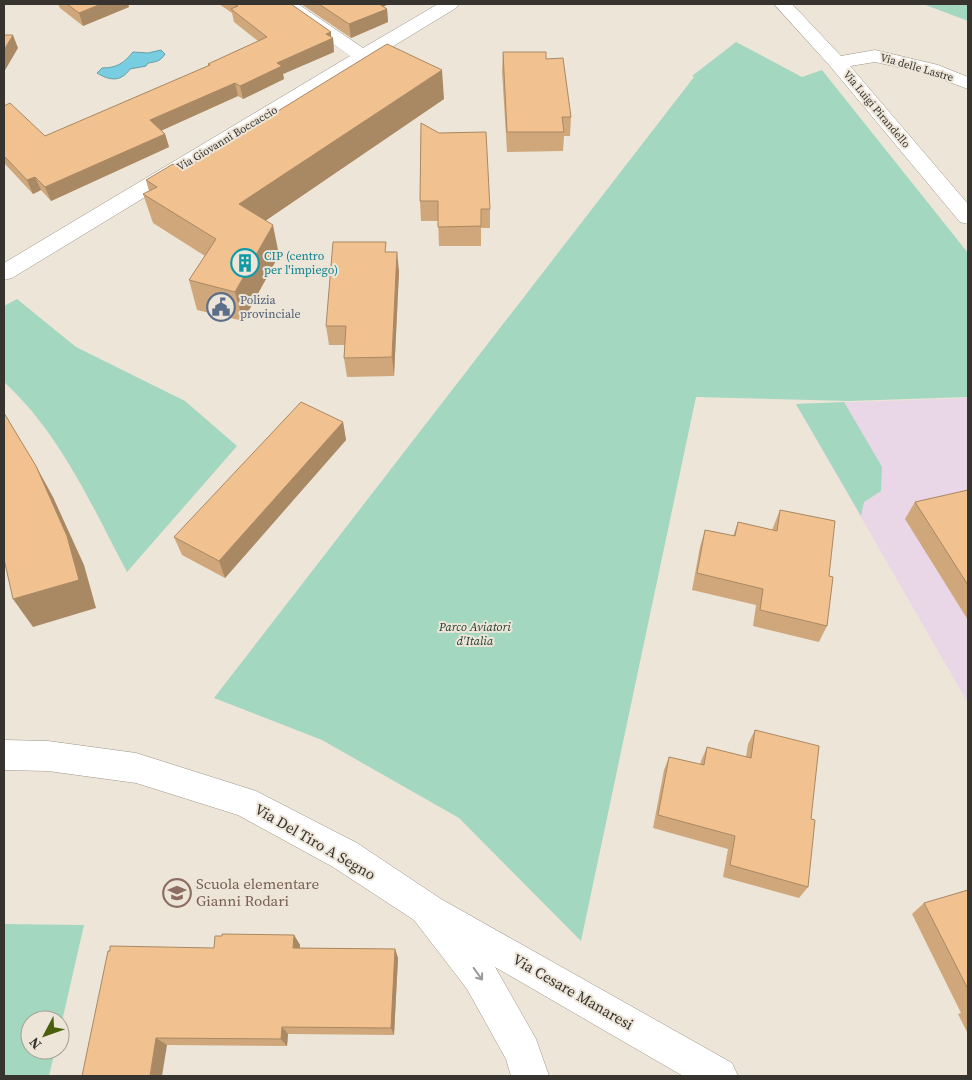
<svg xmlns="http://www.w3.org/2000/svg" width="972" height="1080" viewBox="0 0 972 1080" font-family="'Source Serif 4',serif">
  <rect width="100%" height="100%" fill="#ede5d8"/>
  <!-- commercial -->
  <path fill="#e9d6e6" d="M968,398V703L796,404Z"/>
  <!-- green -->
  <g fill="#a4d7bf">
    <path d="M923,4H968V21Z"/>
    <path d="M736,42L802,77L822,70L968,253V397L849,401L696,397L581,941L459,818L322,740L214,698L694,77L692,76Z"/>
    <path d="M17,299L76,347L185,401L237,446L127,572C92,506 60,433 4,382V306Z"/>
    <path d="M844,402L882,467L881,491L864,502L861,516L796,404Z"/>
    <path d="M4,924L84,925L60,1030V1020H30V1050H55L49,1076H4Z"/>
  </g>
  <!-- water -->
  <path fill="#79cde0" stroke="#659fab" d="M161,50L165,54C161,61 156,62 148,63L146,66L130,69C121,82 110,81 97,73L102,68C117,68 124,63 133,52L148,53Z"/>
  <g fill="none" stroke-linecap="round" stroke-linejoin="round">
    <defs>
      <g id="minor">
        <path d="M278,4H298L363,48L438,4H459L456,8L12,278L4,280V263L350,56Z"/>
        <path d="M774,4H792L841,56L875,50L938,65L968,77V89L925,73L875,62L850,66L968,204V224L960,222L830,66Z"/>
        <path d="M4,740L48,741L136,753L256,791L357,843L441,899L732,1063L738,1076H683L495,967L536,1039L549,1076H511L506,1059L467,989L414,920L333,867L238,815L136,783L48,771L4,770Z"/>
      </g>
    </defs>
    <!-- minor casing -->
    <use href="#minor" stroke="#9e968a" stroke-width="1"/>
    <!-- minor -->
    <use href="#minor" fill="#fff" fill-rule="evenodd"/>
  </g>
  <!-- wall -->
  <g fill="#cfa77b">
    <path d="M58,4H128L129,7L83,26L60,8Z"/>
    <path d="M219,4H290L331,32V37L333,38L334,52L283,74L284,79L243,99L238,96L161,130L165,134L169,147L51,201L41,190L33,194L4,163V106L45,136L209,66L208,64L258,41L234,22L232,13Z"/>
    <path d="M301,4H390L383,6L387,9L388,22L351,38Z"/>
    <path d="M503,52L546,59L571,117L570,136H564L563,151L507,152L502,71Z"/>
    <path d="M444,99L265,221L279,255L243,321L197,310L189,280L205,256L153,223L143,194L149,191L146,180Z"/>
    <path d="M421,123L490,209V228H481V246H439L438,221H421L420,201Z"/>
    <path d="M387,252L399,271L394,376L347,377L344,358L345,345H329L326,326Z"/>
    <path d="M343,422L346,440L225,578L182,555L174,537Z"/>
    <path d="M968,490V620L905,519L915,502Z"/>
    <path d="M780,510L829,576L827,626L819,642L753,626L756,605L692,590L700,547L705,530L733,536L738,522L772,530Z"/>
    <path d="M755,730L811,819L808,887L799,898L723,877L728,849L653,828L664,770L669,757L700,765L701,761L707,747L746,757L748,744Z"/>
    <path d="M968,890V1034L958,1014L961,1013L912,914L924,903Z"/>
    <path d="M294,935L300,945V948L395,949L398,958L394,1035L288,1034L287,1046L167,1045L82,1076L214,948Z"/>
  </g>
  <!-- shaded-wall -->
  <g fill="#a98864">
    <path d="M101,4H128L129,7L83,26L79,13Z"/>
    <path d="M376,4H390L382,7L387,9L388,22L351,38L349,24Z"/>
    <path d="M331,32V39L333,38L334,52L283,74L284,79L243,99L240,86L277,63Z"/>
    <path d="M13,35L18,48L4,72V50Z"/>
    <path d="M442,70L444,99L246,234L239,204Z"/>
    <path d="M235,83L238,96L154,134L150,120Z"/>
    <path d="M165,134L169,147L51,201L45,187Z"/>
    <path d="M35,177L41,190L33,194L27,180Z"/>
    <path d="M273,225L279,255L243,321L235,292Z"/>
    <path d="M397,252L399,271L394,376L392,357Z"/>
    <path d="M343,422L346,440L225,578L219,561Z"/>
    <path d="M36,466L53,497L84,565L96,608L33,627L13,599Z"/>
    <path d="M294,935L300,945L299,958L293,948Z"/>
    <path d="M395,949L398,958L394,1035L391,1028Z"/>
    <path d="M282,1027L288,1034L287,1046L281,1039Z"/>
    <path d="M156,1038L167,1045L162,1076H150Z"/>
  </g>
  <!-- building -->
  <g fill="#f1c28f" stroke="#a98864">
    <path d="M67,4H101L79,13Z"/>
    <path d="M234,4H291L331,32L326,34L333,38L277,63L282,66L240,86L235,83L150,120L165,134L45,187L35,177L27,180L4,156V106L10,103L45,136L210,65L208,64L267,37L231,9L238,6Z"/>
    <path d="M319,4H379L387,9L349,24Z"/>
    <path d="M4,35H13L4,50Z"/>
    <path d="M387,44L442,70L239,204L273,225L235,292L189,280L216,239L143,194L157,187L146,180L173,164L182,170Z"/>
    <path d="M503,52H546V59L563,58L571,117H562L564,132H507Z"/>
    <path d="M421,123L439,133L486,132L490,209H481V226L438,227V201H420Z"/>
    <path d="M333,242H386L385,252H397L392,357L344,358L346,326H326Z"/>
    <path d="M301,402L343,422L219,561L174,537Z"/>
    <path d="M4,413L36,466L67,536L79,580L13,599L4,559Z"/>
    <path d="M968,490V585L915,502Z"/>
    <path d="M780,510L835,521L829,576L833,577L827,626L760,610L763,589L697,573L705,530L735,536L738,522L777,531Z"/>
    <path d="M755,730L819,746L811,819L815,820L808,887L730,865L735,836L658,815L669,757L704,765L707,747L751,758Z"/>
    <path d="M968,890V989L924,903Z"/>
    <path d="M222,934L294,935L293,948L395,949L391,1028L282,1027L281,1039L156,1038L150,1076H82L108,951H110V946L214,948L215,936H222Z"/>
  </g>
  <!-- one-way arrows -->
  <defs><path id="oneway-shaft" d="M-6 0H5M1.5-3L5.5 0L1.5 3" fill="none" stroke-width="1.6" stroke-linecap="round" stroke-linejoin="round" transform="scale(1.25)"/></defs>
  <use stroke="#9b9a97" href="#oneway-shaft" transform="translate(478 974) rotate(54)"/>
  <!-- icons -->
  <defs>
    <symbol id="building-ring" viewBox="-11 -11 22 22"><circle r="9.5" fill="#ede5d8" stroke="#0f9aa8" stroke-width="1.5"/><path d="M-4-6H4V6H1V3H-1V6H-4ZM-2.5-4.3h1.7v1.8h-1.7ZM.8-4.3h1.7v1.8H.8ZM-2.5-1h1.7V.8h-1.7ZM.8-1h1.7V.8H.8Z" fill="#0f9aa8"/></symbol>
    <symbol id="civic-ring" viewBox="-11 -11 22 22"><circle r="9.5" fill="#ede5d8" stroke="#5c6f8a" stroke-width="1.5"/><path d="M-.6-6.5H3V-4.5H.6V-3L4-1V1h2V6H-6V1h2V-1L-.6-3ZM-1.2 2.5V6h2.4V2.5Z" fill="#5c6f8a"/></symbol>
    <symbol id="school-ring" viewBox="-11 -11 22 22"><circle r="9.5" fill="#ede5d8" stroke="#8d6e63" stroke-width="1.5"/><path d="M0-5L7-2L0 1L-7-2ZM-4 1L0 2.5L4 1V4Q0 6-4 4Z" fill="#8d6e63"/></symbol>
  </defs>
  <g fill-rule="evenodd">
    <use href="#building-ring" x="229" y="247" width="32" height="32"/>
    <use href="#civic-ring" x="205" y="291" width="32" height="32"/>
    <use href="#school-ring" x="161" y="877" width="32" height="32"/>
  </g>
  <g text-anchor="middle" stroke-width="4" stroke-linejoin="round" paint-order="stroke">
    <!-- far-street labels -->
    <g font-size="11" fill="#37342f" stroke="#ede5d8">
      <text transform="translate(917 67) rotate(16)" y="4">Via delle Lastre</text>
      <text transform="translate(877 109) rotate(50)" y="4">Via Luigi Pirandello</text>
      <text transform="translate(227 138) rotate(-31)" y="4">Via Giovanni Boccaccio</text>
    </g>
    <!-- culture labels -->
    <g font-size="12" fill="#0d838f" stroke="#ede5d8" text-anchor="start">
      <text x="264" y="260">CIP (centro<tspan x="264" dy="14">per l'impiego)</tspan></text>
    </g>
    <!-- service labels -->
    <g font-size="12" fill="#4e5e75" stroke="#ede5d8" text-anchor="start">
      <text x="240" y="304">Polizia<tspan x="240" dy="14">provinciale</tspan></text>
    </g>
    <!-- park labels -->
    <g font-size="12" font-style="italic" fill="#163729" stroke="#ede5d8">
      <text x="475" y="631">Parco Aviatori<tspan x="475" dy="14">d'Italia</tspan></text>
    </g>
    <!-- near-street labels -->
    <g font-size="15" fill="#37342f" stroke="#ede5d8">
      <text transform="translate(315 842) rotate(30)" y="5">Via Del Tiro A Segno</text>
      <text transform="translate(573 992) rotate(30)" y="5">Via Cesare Manaresi</text>
    </g>
    <!-- near-education labels -->
    <g font-size="15" fill="#785e54" stroke="#ede5d8" text-anchor="start">
      <text x="196" y="889">Scuola elementare<tspan x="196" dy="17">Gianni Rodari</tspan></text>
    </g>
  </g>
  <!-- border -->
  <rect width="972" height="1080" fill="none" stroke="#37342f" stroke-width="10"/>
  <!-- north arrow -->
  <g transform="translate(45 1035) rotate(229)"><circle r="24" fill="#ede5d8" stroke="#a49e94"/>
  <path d="M0-4L9 19L0 12L-9 19Z" fill="#4a5f09"/>
  <text y="-8" font-size="14" font-weight="bold" text-anchor="middle" fill="#37342f">N</text>
  </g>
</svg>
